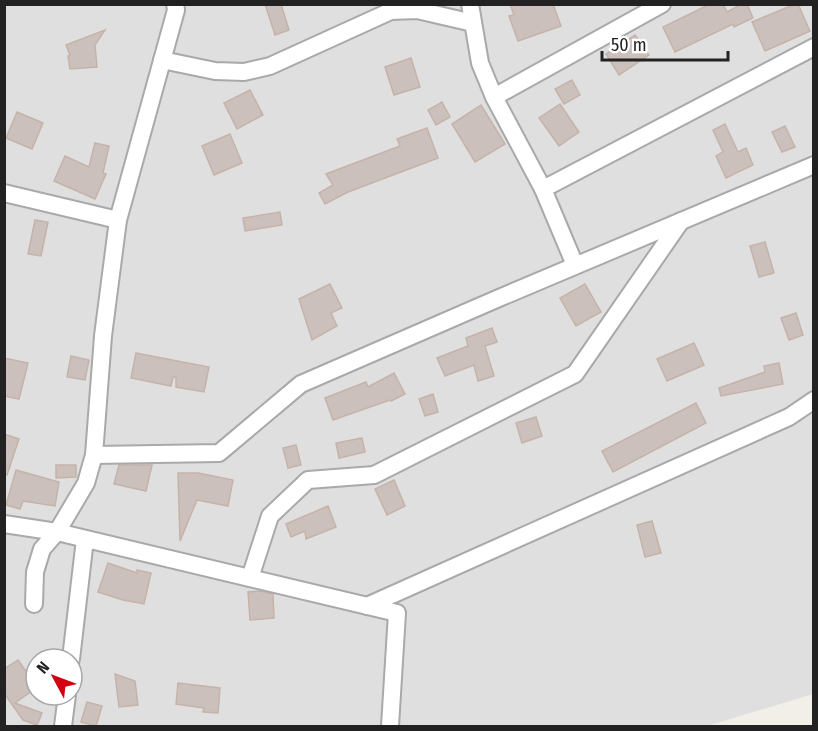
<svg xmlns="http://www.w3.org/2000/svg" width="818" height="731" viewBox="0 0 818 731" font-family="'Fira Sans Condensed',sans-serif">
  <rect width="100%" height="100%" fill="#f2eee8"/>
  <!-- residential -->
  <path fill="#e0dfdf" fill-rule="evenodd" d="M4,5H813V694L707,726H5ZM36,659H72V695H36Z"/>
  <!-- building -->
  <g fill="#cbc0bb" stroke="#c5b3a9" stroke-width="1.5">
    <path d="M265,4H281L289,30L275,35Z"/>
    <path d="M510,4H553L561,26L518,41L509,16L514,15Z"/>
    <path d="M710,4H723L727,12L742,4H747L753,18L734,27L733,24L675,52L663,27Z"/>
    <path d="M795,4H798L810,31L765,51L752,22Z"/>
    <path d="M105,30L95,45L97,67L70,69L68,56L70,55L66,45Z"/>
    <path d="M635,35L649,55L619,75L606,54Z"/>
    <path d="M411,58L420,87L394,95L385,67Z"/>
    <path d="M572,80L580,95L564,104L555,89Z"/>
    <path d="M250,90L263,115L237,129L224,103Z"/>
    <path d="M442,102L450,117L436,125L428,110Z"/>
    <path d="M560,104L579,132L559,146L539,118Z"/>
    <path d="M481,105L505,144L475,162L452,124Z"/>
    <path d="M17,112L43,123L32,149L6,138Z"/>
    <path d="M725,124L738,152L746,148L753,165L726,178L716,156L723,152L713,130Z"/>
    <path d="M785,126L795,147L782,152L772,132Z"/>
    <path d="M427,128L438,158L348,192L325,204L319,193L333,185L326,174L400,146L397,139Z"/>
    <path d="M230,134L242,163L214,175L202,146Z"/>
    <path d="M95,143L109,146L103,173L106,174L95,199L54,181L65,156L89,167Z"/>
    <path d="M280,212L282,225L245,231L243,218Z"/>
    <path d="M35,220L48,222L41,256L28,254Z"/>
    <path d="M765,242L774,273L759,277L750,246Z"/>
    <path d="M330,284L342,308L331,313L337,326L312,340L299,299Z"/>
    <path d="M585,284L601,312L576,326L560,298Z"/>
    <path d="M796,313L803,335L789,340L781,318Z"/>
    <path d="M492,328L497,342L485,346L494,376L478,381L474,365L445,376L437,358L468,346L466,338Z"/>
    <path d="M694,343L704,365L667,381L657,359Z"/>
    <path d="M136,353L209,367L204,392L176,387V377H173L171,386L131,378Z"/>
    <path d="M71,356L89,360L85,380L67,377Z"/>
    <path d="M4,358L28,363L19,399L4,396Z"/>
    <path d="M779,363L783,384L721,396L719,388L765,372L764,366Z"/>
    <path d="M394,373L405,394L391,401L390,400L333,420L325,398L366,382L368,387Z"/>
    <path d="M433,394L438,412L425,416L419,399Z"/>
    <path d="M696,403L706,423L613,472L602,451Z"/>
    <path d="M536,417L542,436L522,443L516,423Z"/>
    <path d="M4,434L19,439L7,475L4,474Z"/>
    <path d="M362,438L365,452L339,458L336,443Z"/>
    <path d="M296,445L301,465L288,468L283,448Z"/>
    <path d="M56,465H76V477L56,478Z"/>
    <path d="M119,465H152L146,491L114,484Z"/>
    <path d="M16,470L59,482L55,506L23,501L20,509L6,505Z"/>
    <path d="M178,473H198L233,480L228,506L197,500L180,541Z"/>
    <path d="M394,480L405,506L387,515L375,489Z"/>
    <path d="M328,506L336,527L306,539L305,531L291,537L286,524Z"/>
    <path d="M652,521L661,553L645,557L637,525Z"/>
    <path d="M108,563L137,573V570L151,573L144,604L123,600L98,592Z"/>
    <path d="M260,591L273,594L274,618L250,620L248,592Z"/>
    <path d="M18,660L36,685V688L15,703L42,713L37,725L23,720L4,693V669Z"/>
    <path d="M115,674L135,681L138,705L119,707Z"/>
    <path d="M178,683L220,688L218,713L203,712L204,708L176,704Z"/>
    <path d="M87,702L102,706L96,726L81,722Z"/>
  </g>
  <g fill="none" stroke-linecap="round" stroke-linejoin="round">
    <defs>
      <g id="minor">
        <path d="M470,4L480,63L494,97L543,189L814,47"/>
        <path d="M162,60L215,71L244,72L270,66L391,11L417,10L473,23"/>
        <path d="M494,97L662,4"/>
        <path d="M543,189L575,265"/>
        <path d="M4,193L118,220"/>
        <path d="M94,455L219,453L301,384L499,298L814,165"/>
        <path d="M4,524L57,532L397,613L390,726"/>
        <path d="M250,578L270,516L308,480L374,475L575,374L681,221"/>
        <path d="M34,604L35,572L42,549L57,532L86,483L94,455L103,336L118,220L176,10L175,4"/>
        <path d="M367,606L789,417L814,400"/>
        <path d="M71,659L85,539"/>
        <path d="M63,726L67,695"/>
      </g>
    </defs>
    <!-- minor casing -->
    <use href="#minor" stroke="#a9a9a9" stroke-width="20"/>
    <!-- minor -->
    <use href="#minor" stroke="#fff" stroke-width="16"/>
  </g>
  <!-- border -->
  <rect width="818" height="731" fill="none" stroke="#222222" stroke-width="12"/>
  <!-- north arrow -->
  <g transform="translate(54 677) rotate(311)"><circle r="28" fill="#ffffff" stroke="#a7a7a7" stroke-width="1.5"/>
  <path d="M0-4.5L10 22L0 15L-10 22Z" fill="#d30012"/>
  <text y="-9" font-size="16" font-weight="bold" text-anchor="middle" fill="#222222">N</text>
  </g>
  <!-- scale -->
  <path d="M602 51v9h126v-9" fill="none" stroke="#222222" stroke-width="3"/>
  <text x="611" y="51" font-size="18" fill="#222222" stroke="#ffffff" stroke-width="4.5" paint-order="stroke">50 m</text>
</svg>
